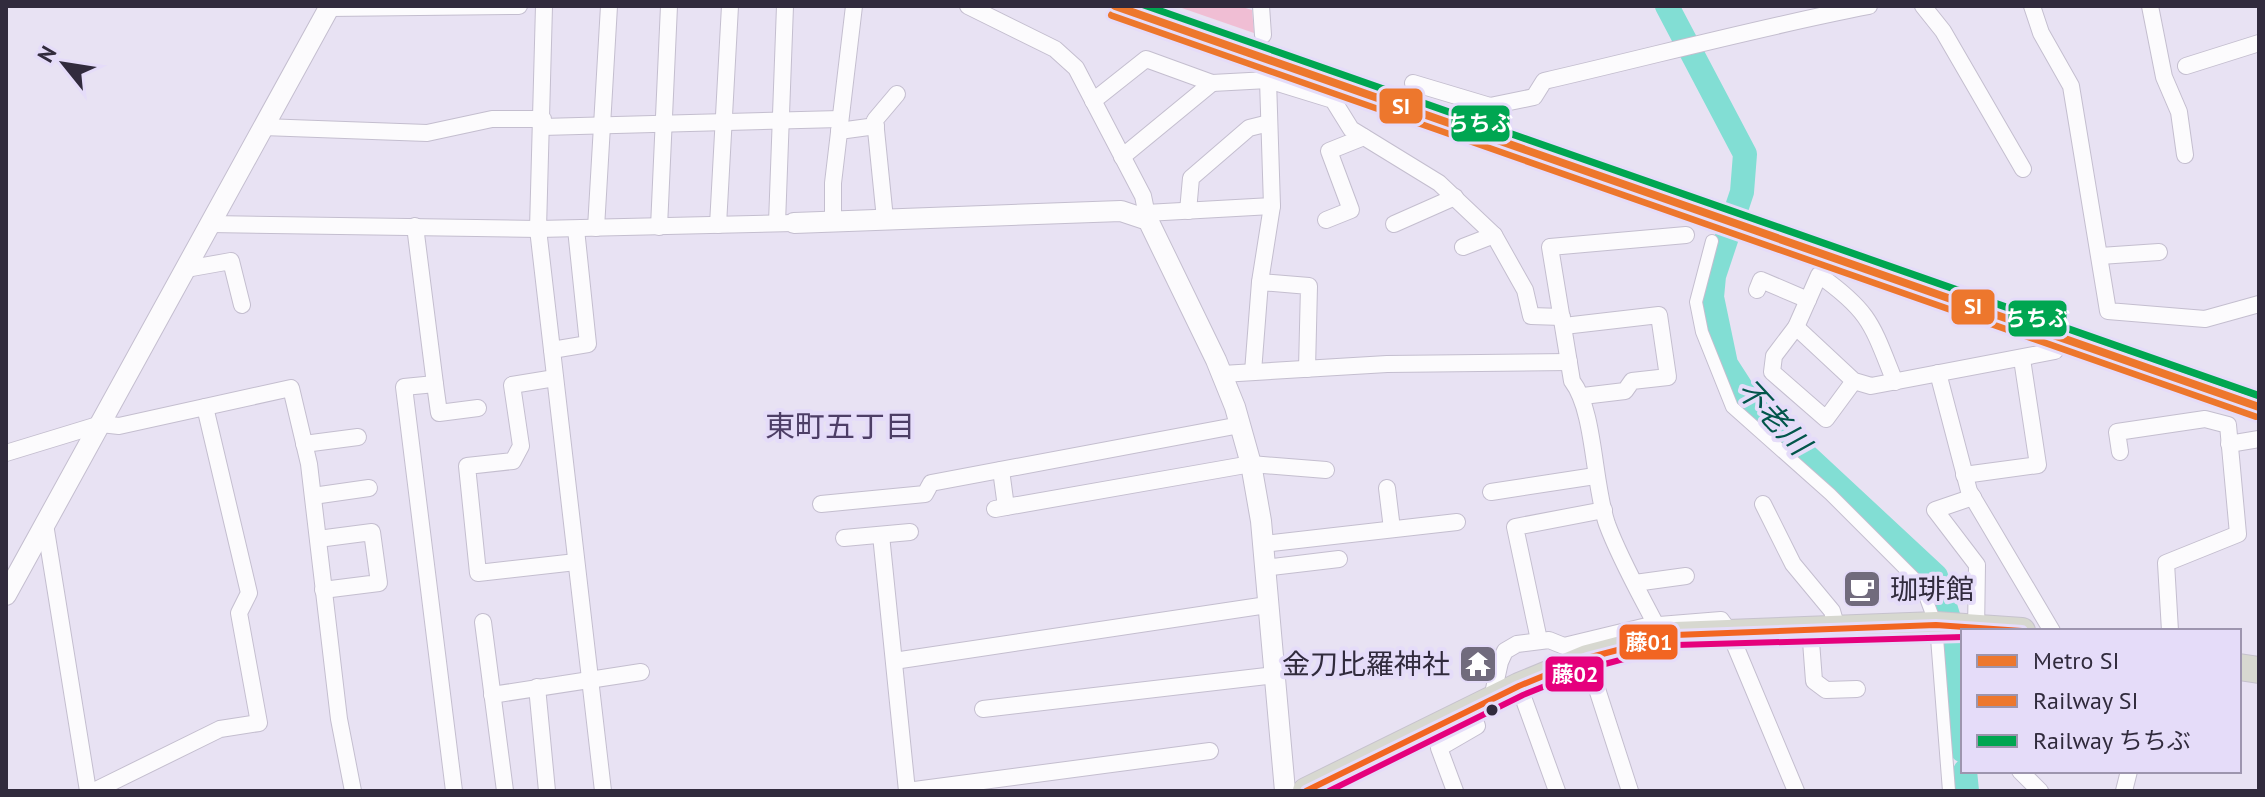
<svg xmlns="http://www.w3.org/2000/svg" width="2265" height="797" viewBox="0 0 2265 797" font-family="'PT Sans','Noto Sans JP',sans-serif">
  <rect width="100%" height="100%" fill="#e8e2f3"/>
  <!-- green -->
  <path fill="#f0bed4" d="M1176,6H1239L1252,10L1254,33Z"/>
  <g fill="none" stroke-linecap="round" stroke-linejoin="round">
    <!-- river -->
    <g stroke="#82ded4" stroke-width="24">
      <path d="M1667,6L1745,154L1742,192L1714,276L1712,297L1726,364L1753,406L1936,576L1954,635L1963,751"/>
      <path d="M1965,771L1967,791"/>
    </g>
    <defs>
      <path id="pedestrian" d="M1712,241L1696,302L1702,332L1732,407L1830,494L1921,585L1936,625L1949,791"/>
      <g id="minor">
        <path d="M544,6L538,229L603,791"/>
        <path d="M968,6L1055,49L1076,68L1143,196L1148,220"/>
        <path d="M1261,6L1263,35"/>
        <path d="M1923,6L1943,31L2023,169"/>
        <path d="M2032,6L2041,33L2071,86L2108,311L2205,319L2259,304"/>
        <path d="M2150,6L2164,77L2179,112L2185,155"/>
        <path d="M329,8L519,6"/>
        <path d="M2186,66L2259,43"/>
        <path d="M1413,83L1490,106L1534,97L1544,81C1653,56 1760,27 1869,6"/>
        <path d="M1093,101L1146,59L1212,83L1268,80"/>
        <path d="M263,127L427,133L492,119H543"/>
        <path d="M542,127L840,119"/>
        <path d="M839,131L876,126"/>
        <path d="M1122,157L1212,83"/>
        <path d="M1188,211L1191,178L1249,128L1269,123"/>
        <path d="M1146,213L1272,206L1268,80L1333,100L1351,129L1439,183L1494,235L1525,290L1531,316L1562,317"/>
        <path d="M885,219L875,120L897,94"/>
        <path d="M1326,220L1351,210L1329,151L1364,137"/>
        <path d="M833,221V183L854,6"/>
        <path d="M777,223L785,6"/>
        <path d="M210,224L538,229L794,223"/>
        <path d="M1394,224L1455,197"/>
        <path d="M718,225L730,6"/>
        <path d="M415,226L435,384"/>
        <path d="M659,227L669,6"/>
        <path d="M596,228L609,6"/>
        <path d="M1463,247L1494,235"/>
        <path d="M2100,256L2159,252"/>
        <path d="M186,269L231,261L242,305"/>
        <path d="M1260,282L1272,206"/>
        <path d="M1757,290L1761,280L1808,300"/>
        <path d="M1564,326L1659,315L1668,377L1632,381L1625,391L1583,396"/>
        <path d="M1796,327L1854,381L1871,386L2055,351"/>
        <path d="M552,350L588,344L576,229"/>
        <path d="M1253,372L1260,282L1309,286L1307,369"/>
        <path d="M1938,373L1969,491L2052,631"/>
        <path d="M1222,374L1387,364L1569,362"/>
        <path d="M555,378L512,385L521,446L513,461L467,466L478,573L576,562"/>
        <path d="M1854,381L1826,419L1772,372L1774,356L1796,327L1819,275C1871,312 1872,325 1895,382"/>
        <path d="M304,444L358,437"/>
        <path d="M2229,444L2259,439"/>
        <path d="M2120,452L2117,432L2205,419L2228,425L2238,534L2166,563L2170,631"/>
        <path d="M6,453L101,424L119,426L291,388L309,464L339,719L353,791"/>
        <path d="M1001,470L1006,507"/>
        <path d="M1964,475L2038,465L2022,359"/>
        <path d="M1387,488L1392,529"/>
        <path d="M1491,492L1595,476"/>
        <path d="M313,496L369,488"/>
        <path d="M1973,497L1935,510L1977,565L1976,631"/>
        <path d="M821,504L925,494L931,483L1240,425"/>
        <path d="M1763,504L1793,564L1832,611L1837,628"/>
        <path d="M995,509L1251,464L1326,470"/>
        <path d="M45,524L88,791"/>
        <path d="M881,535L907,791"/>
        <path d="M844,538L910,532"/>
        <path d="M318,539L372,532L379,583L323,590"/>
        <path d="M1263,544L1457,522"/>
        <path d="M1264,568L1339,559"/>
        <path d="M1635,583L1686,576"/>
        <path d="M483,622L505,791"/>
        <path d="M1656,625C1639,592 1620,559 1607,524C1593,483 1595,411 1572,381L1550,247L1686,235"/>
        <path d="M1810,628L1814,681L1826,690L1857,689"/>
        <path d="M1539,640L1515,527L1604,510"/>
        <path d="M1587,658L1630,791"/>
        <path d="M894,661L1267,605"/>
        <path d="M1519,686L1557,791"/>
        <path d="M537,687L547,791"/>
        <path d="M492,695L641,672"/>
        <path d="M1492,698L1500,662L1505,651L1517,644L1549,640L1564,646L1647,626L1721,620L1729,631L1796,791"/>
        <path d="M983,709L1275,675"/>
        <path d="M2020,771L2040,791"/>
        <path d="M94,791L220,729L259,723L239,613L249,593L205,407"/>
        <path d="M454,791L404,387L435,384L439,413L478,408"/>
        <path d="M907,791L1210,751"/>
        <path d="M1455,791L1439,748L1477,726L1470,709"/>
        <path d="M2124,791L2129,771"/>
      </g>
      <g id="tertiary">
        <path d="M794,223L1121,211L1148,220L1216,360L1235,407L1251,464L1261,521L1285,791"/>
        <path d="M6,595L330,6"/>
      </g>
      <g id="trunk">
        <path d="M2239,667L2259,670"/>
        <path d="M1306,791L1519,686L1587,658L1675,635L1936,625L2022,631"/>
      </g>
    </defs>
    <!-- pedestrian casing -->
    <use href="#pedestrian" stroke="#c4becf" stroke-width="14"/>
    <!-- minor casing -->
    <use href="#minor" stroke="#c4becf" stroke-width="18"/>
    <!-- tertiary casing -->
    <use href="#tertiary" stroke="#c4becf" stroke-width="22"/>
    <!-- trunk casing -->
    <use href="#trunk" stroke="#c6c2cd" stroke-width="28"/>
    <!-- pedestrian -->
    <use href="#pedestrian" stroke="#fcfbfd" stroke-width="12"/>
    <!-- minor -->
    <use href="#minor" stroke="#fcfbfd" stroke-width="16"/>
    <!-- tertiary -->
    <use href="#tertiary" stroke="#fcfbfd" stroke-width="20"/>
    <!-- trunk -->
    <use href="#trunk" stroke="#d7d8d0" stroke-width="26"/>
    <defs>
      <path id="bus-1" d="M1306,791L1519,686L1587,658L1675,635L1936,625L2022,631"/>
      <path id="bus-2" d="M1329,791L1523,695L1590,668L1676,645L1963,637"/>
    </defs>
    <!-- bus-1 casing -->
    <use href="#bus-1" stroke="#e5dcf9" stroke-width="12"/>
    <!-- bus-2 casing -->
    <use href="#bus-2" stroke="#e5dcf9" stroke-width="12"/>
    <!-- bus-1 -->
    <use href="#bus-1" stroke="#f26522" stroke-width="6"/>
    <!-- bus-2 -->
    <use href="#bus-2" stroke="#e5007d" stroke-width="6"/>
    <defs>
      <path id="rail-1" d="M1112,15L2256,416"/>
      <path id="rail-2" d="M1145,6L2259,396"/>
    </defs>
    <!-- rail-1 casing -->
    <use href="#rail-1" stroke="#e5dcf9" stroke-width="14"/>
    <!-- rail-2 casing -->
    <use href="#rail-2" stroke="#e5dcf9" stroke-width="14"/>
    <!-- rail-1 -->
    <use href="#rail-1" stroke="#ed772d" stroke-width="8"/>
    <!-- rail-2 -->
    <use href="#rail-2" stroke="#00a651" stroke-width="8"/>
    <defs>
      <path id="metro-1" d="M1115,6L2259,407"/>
    </defs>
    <!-- metro-1 casing -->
    <use href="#metro-1" stroke="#e5dcf9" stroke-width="14"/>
    <!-- metro-1 -->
    <use href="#metro-1" stroke="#ed772d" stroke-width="8"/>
  </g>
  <!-- icons -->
  <defs>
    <symbol id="cafe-square" viewBox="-11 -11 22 22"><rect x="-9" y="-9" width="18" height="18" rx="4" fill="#716b7d" stroke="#e5dcf9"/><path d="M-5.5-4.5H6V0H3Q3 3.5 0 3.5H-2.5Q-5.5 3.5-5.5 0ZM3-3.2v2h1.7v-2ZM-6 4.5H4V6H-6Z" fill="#fff"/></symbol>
    <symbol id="temple-square" viewBox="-11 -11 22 22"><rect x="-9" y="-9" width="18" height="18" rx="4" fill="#716b7d" stroke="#e5dcf9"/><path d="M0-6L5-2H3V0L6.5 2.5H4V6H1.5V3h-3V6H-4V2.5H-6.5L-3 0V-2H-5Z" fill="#fff"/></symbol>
  </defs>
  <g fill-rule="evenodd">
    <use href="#cafe-square" x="1840" y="567" width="44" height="44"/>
    <use href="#temple-square" x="1456" y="642" width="44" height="44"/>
  </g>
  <!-- markers -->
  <circle fill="#312b3d" stroke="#e5dcf9" stroke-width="3" cx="1492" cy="710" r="7"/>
  <g text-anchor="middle" stroke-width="8" stroke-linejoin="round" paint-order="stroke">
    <!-- poi labels -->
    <g font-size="28" fill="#312b3d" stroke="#e5dcf9" text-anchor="start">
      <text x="1890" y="599">珈琲館</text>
      <text x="1450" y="674" text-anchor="end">金刀比羅神社</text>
    </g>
    <!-- water labels -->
    <g font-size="30" font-style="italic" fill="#02564b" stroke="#e5dcf9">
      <text transform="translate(1773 417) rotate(47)" y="10">不老川</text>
    </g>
    <!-- neighbourhood labels -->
    <g font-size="30" fill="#4d3e66" stroke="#e5dcf9">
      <text x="840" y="437">東町五丁目</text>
    </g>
  </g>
  <g stroke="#e5dcf9" stroke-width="3">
    <rect x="1378" y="87" width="46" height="38" rx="8" fill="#ed772d"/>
    <rect x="1450" y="104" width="61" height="39" rx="8" fill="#00a651"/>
    <rect x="1950" y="288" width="46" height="38" rx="8" fill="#ed772d"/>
    <rect x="2007" y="299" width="61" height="39" rx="8" fill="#00a651"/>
    <rect x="1618" y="623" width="61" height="38" rx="8" fill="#f26522"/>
    <rect x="1544" y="655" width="61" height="38" rx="8" fill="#e5007d"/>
  </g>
  <g font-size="22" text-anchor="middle" font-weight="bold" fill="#fff">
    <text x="1401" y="114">SI</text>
    <text x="1480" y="131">ちちぶ</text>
    <text x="1973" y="314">SI</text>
    <text x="2037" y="326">ちちぶ</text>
    <text x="1649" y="650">藤01</text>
    <text x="1575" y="682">藤02</text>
  </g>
  <!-- border -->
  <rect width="2265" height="797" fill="none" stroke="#312b3d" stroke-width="16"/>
  <!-- legend -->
  <rect x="1961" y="629" width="280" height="144" fill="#e5dcf9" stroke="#9d95ae" stroke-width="2"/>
  <rect x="1977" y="655" width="40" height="12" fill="#ed772d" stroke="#9d95ae" stroke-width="2"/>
  <text x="2033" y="669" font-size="24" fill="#312b3d">Metro SI</text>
  <rect x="1977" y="695" width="40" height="12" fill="#ed772d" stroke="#9d95ae" stroke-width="2"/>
  <text x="2033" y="709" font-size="24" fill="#312b3d">Railway SI</text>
  <rect x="1977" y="735" width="40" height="12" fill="#00a651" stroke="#9d95ae" stroke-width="2"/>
  <text x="2033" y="749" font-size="24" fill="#312b3d">Railway ちちぶ</text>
  <!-- north arrow -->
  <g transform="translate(64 64) rotate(300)" stroke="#e5dcf9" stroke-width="6" paint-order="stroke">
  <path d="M0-6L14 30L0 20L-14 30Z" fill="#312b3d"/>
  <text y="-12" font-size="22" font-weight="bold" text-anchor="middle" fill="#312b3d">N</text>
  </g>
</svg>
